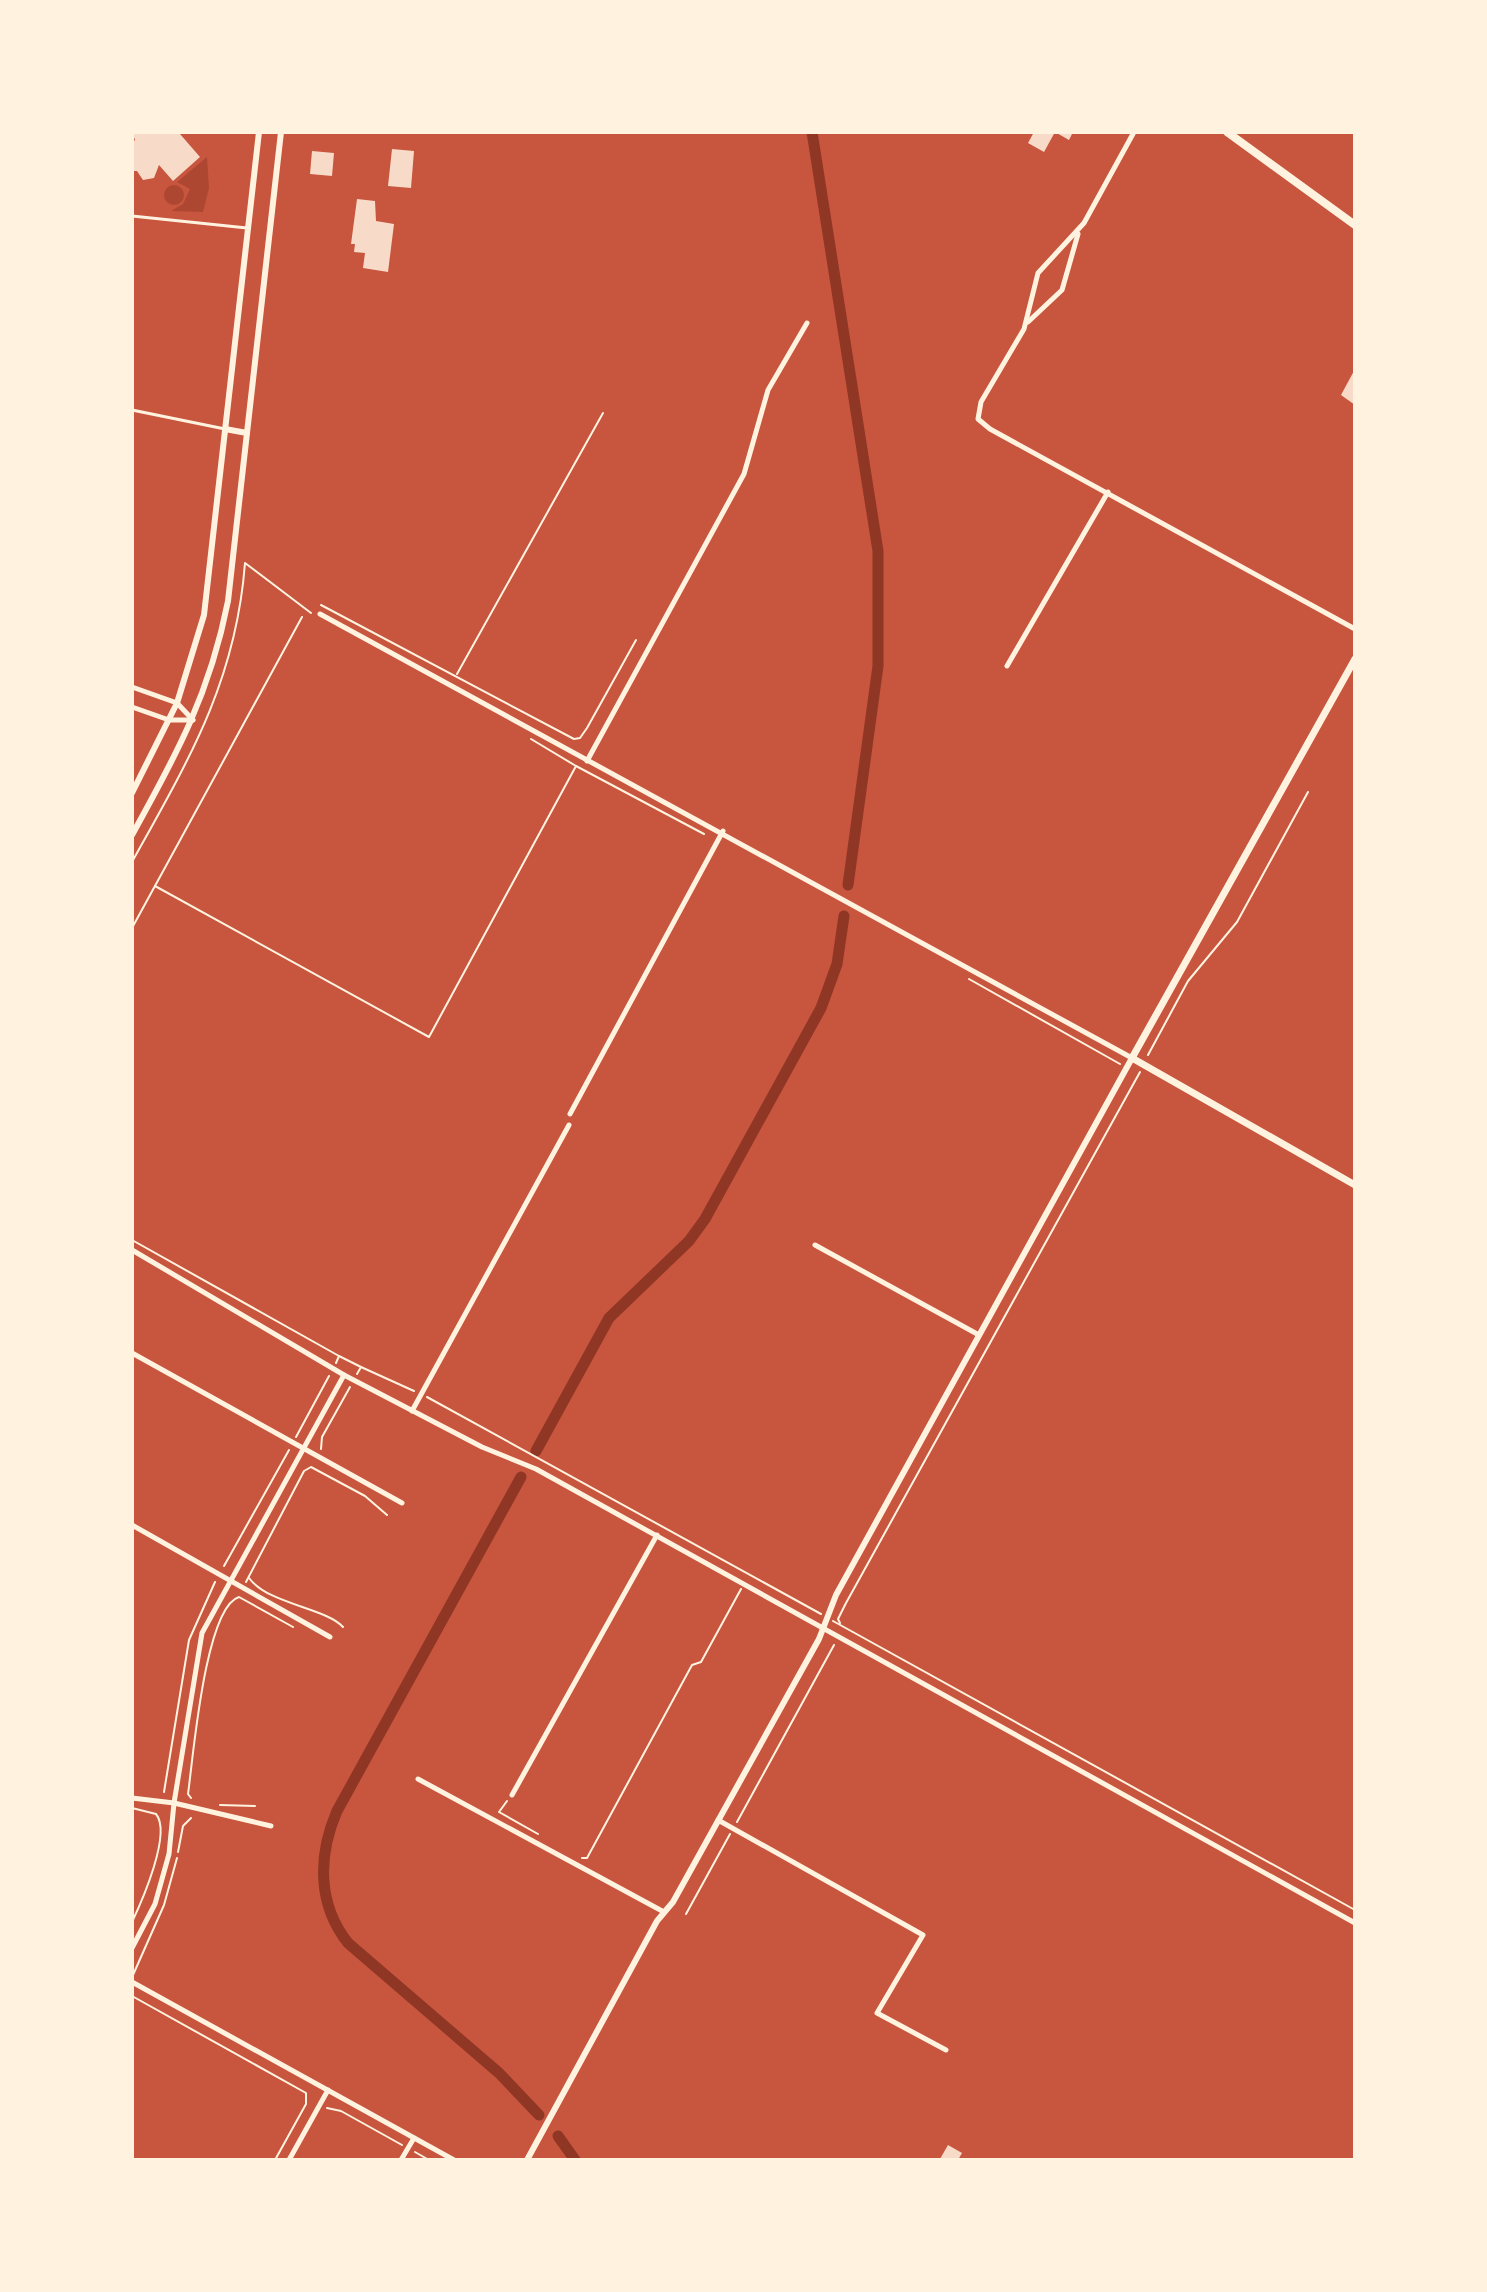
<svg xmlns="http://www.w3.org/2000/svg" width="1487" height="2292" viewBox="0 0 1487 2292" font-family="Mulish,sans-serif">
  <rect width="100%" height="100%" fill="#c8553d"/>
  <!-- green -->
  <g fill="#ae4732">
    <path d="M207,157L209,188L203,212L171,211L183,204L190,189L177,182Z"/>
    <circle cx="174" cy="195" r="10"/>
  </g>
  <g fill="none" stroke-linecap="round" stroke-linejoin="round">
    <!-- canal -->
    <g stroke="#8f3625" stroke-width="11">
      <path d="M812,132L878,551V666L848,885"/>
      <path d="M536,1451L609,1318L689,1241L705,1219L821,1008L837,964L844,916"/>
      <path d="M521,1477L337,1811C318,1855 317,1904 348,1943L499,2073L539,2115"/>
      <path d="M558,2136L575,2160"/>
    </g>
  </g>
  <!-- building -->
  <g fill="#f7dbc8">
    <path d="M132,132H182L180,134L200,157L173,181L159,165L154,178L143,180L137,171H132V143L135,140Z"/>
    <path d="M1034,132H1055L1044,152L1028,143Z"/>
    <path d="M1055,132H1073L1069,140Z"/>
    <path d="M392,149L414,151L411,188L388,186Z"/>
    <path d="M312,151L334,153L332,176L310,174Z"/>
    <path d="M357,199L375,201L376,221L394,224L388,272L363,268L365,253L354,252L355,244H351Z"/>
    <path d="M1355,369V405L1341,395Z"/>
    <path d="M948,2145L962,2153L958,2160L940,2159Z"/>
  </g>
  <g fill="none" stroke-linecap="round" stroke-linejoin="round">
    <!-- path -->
    <g stroke="#fff3e0" stroke-width="2">
      <path d="M321,605L574,739L580,738L587,728L636,640"/>
      <path d="M457,674L603,413"/>
      <path d="M576,766L704,834"/>
      <path d="M132,862C188,761 236,682 245,563L311,613"/>
      <path d="M155,886L429,1037L576,766L531,739"/>
      <path d="M132,928L302,617"/>
      <path d="M969,979L1120,1064"/>
      <path d="M1148,1055L1188,981L1237,922L1308,792"/>
      <path d="M132,1240L339,1356L336,1363"/>
      <path d="M339,1356L361,1367L357,1374"/>
      <path d="M361,1367L414,1391"/>
      <path d="M427,1397L821,1614"/>
      <path d="M296,1437L329,1376"/>
      <path d="M321,1449L322,1437L350,1387"/>
      <path d="M224,1566L289,1450"/>
      <path d="M249,1578C268,1604 326,1608 343,1627"/>
      <path d="M246,1582L304,1471L311,1467L365,1496L387,1515"/>
      <path d="M833,1621L1355,1910"/>
      <path d="M840,1623L838,1619L846,1603L1140,1072"/>
      <path d="M164,1792L189,1640L215,1582"/>
      <path d="M191,1798L188,1794C193,1759 205,1607 239,1597L293,1627"/>
      <path d="M507,1801L499,1812L538,1834"/>
      <path d="M220,1805L255,1806"/>
      <path d="M132,1808L156,1814C172,1833 142,1901 132,1922"/>
      <path d="M737,1822L834,1645"/>
      <path d="M178,1852L183,1826L191,1818"/>
      <path d="M582,1858H587L692,1665L701,1662L741,1589"/>
      <path d="M686,1914L730,1834"/>
      <path d="M133,1975L164,1905L177,1858"/>
      <path d="M132,1996L306,2093V2104L275,2160"/>
      <path d="M327,2108L341,2111L402,2145"/>
      <path d="M415,2152L429,2160"/>
    </g>
    <!-- service -->
    <g stroke="#fff3e0" stroke-width="3">
      <path d="M132,216L247,228"/>
      <path d="M132,410L225,429"/>
    </g>
    <!-- minor -->
    <g stroke="#fff3e0" stroke-width="5">
      <path d="M1134,132L1084,223L1038,273L1024,329L981,402L978,419L990,429L1355,629"/>
      <path d="M1028,322L1062,290L1078,234"/>
      <path d="M320,614L1132,1058"/>
      <path d="M1007,666L1108,492"/>
      <path d="M132,687L177,703L193,720"/>
      <path d="M132,707L169,720H193"/>
      <path d="M587,761L744,474L768,390L807,323"/>
      <path d="M570,1114L723,831"/>
      <path d="M815,1245L979,1335"/>
      <path d="M132,1250L344,1375L482,1447L536,1469L1355,1923"/>
      <path d="M132,1353L402,1503"/>
      <path d="M412,1411L569,1125"/>
      <path d="M132,1525L330,1637"/>
      <path d="M418,1779L664,1912"/>
      <path d="M512,1795L657,1535"/>
      <path d="M132,1798L174,1803L271,1826"/>
      <path d="M718,1820L923,1935L877,2013L946,2050"/>
      <path d="M132,1948L155,1904L169,1854L174,1803L202,1633L344,1375"/>
      <path d="M132,1982L454,2160"/>
      <path d="M289,2160L328,2090"/>
      <path d="M401,2160L414,2138"/>
    </g>
    <!-- tertiary -->
    <g stroke="#fff3e0" stroke-width="6">
      <path d="M225,429L247,433"/>
      <path d="M132,793L177,703L204,615L259,132"/>
      <path d="M132,835C177,754 210,693 228,601L281,132"/>
      <path d="M527,2160L657,1921L673,1902L819,1639L836,1595L1132,1058"/>
    </g>
    <!-- secondary -->
    <path stroke="#fff3e0" stroke-width="7" d="M1355,659L1132,1058L1355,1185"/>
    <!-- primary -->
    <path stroke="#fff3e0" stroke-width="8" d="M1227,132L1355,225"/>
  </g>
  <!-- border -->
  <rect width="1487" height="2292" fill="none" stroke="#fff3e0" stroke-width="268"/>
</svg>
